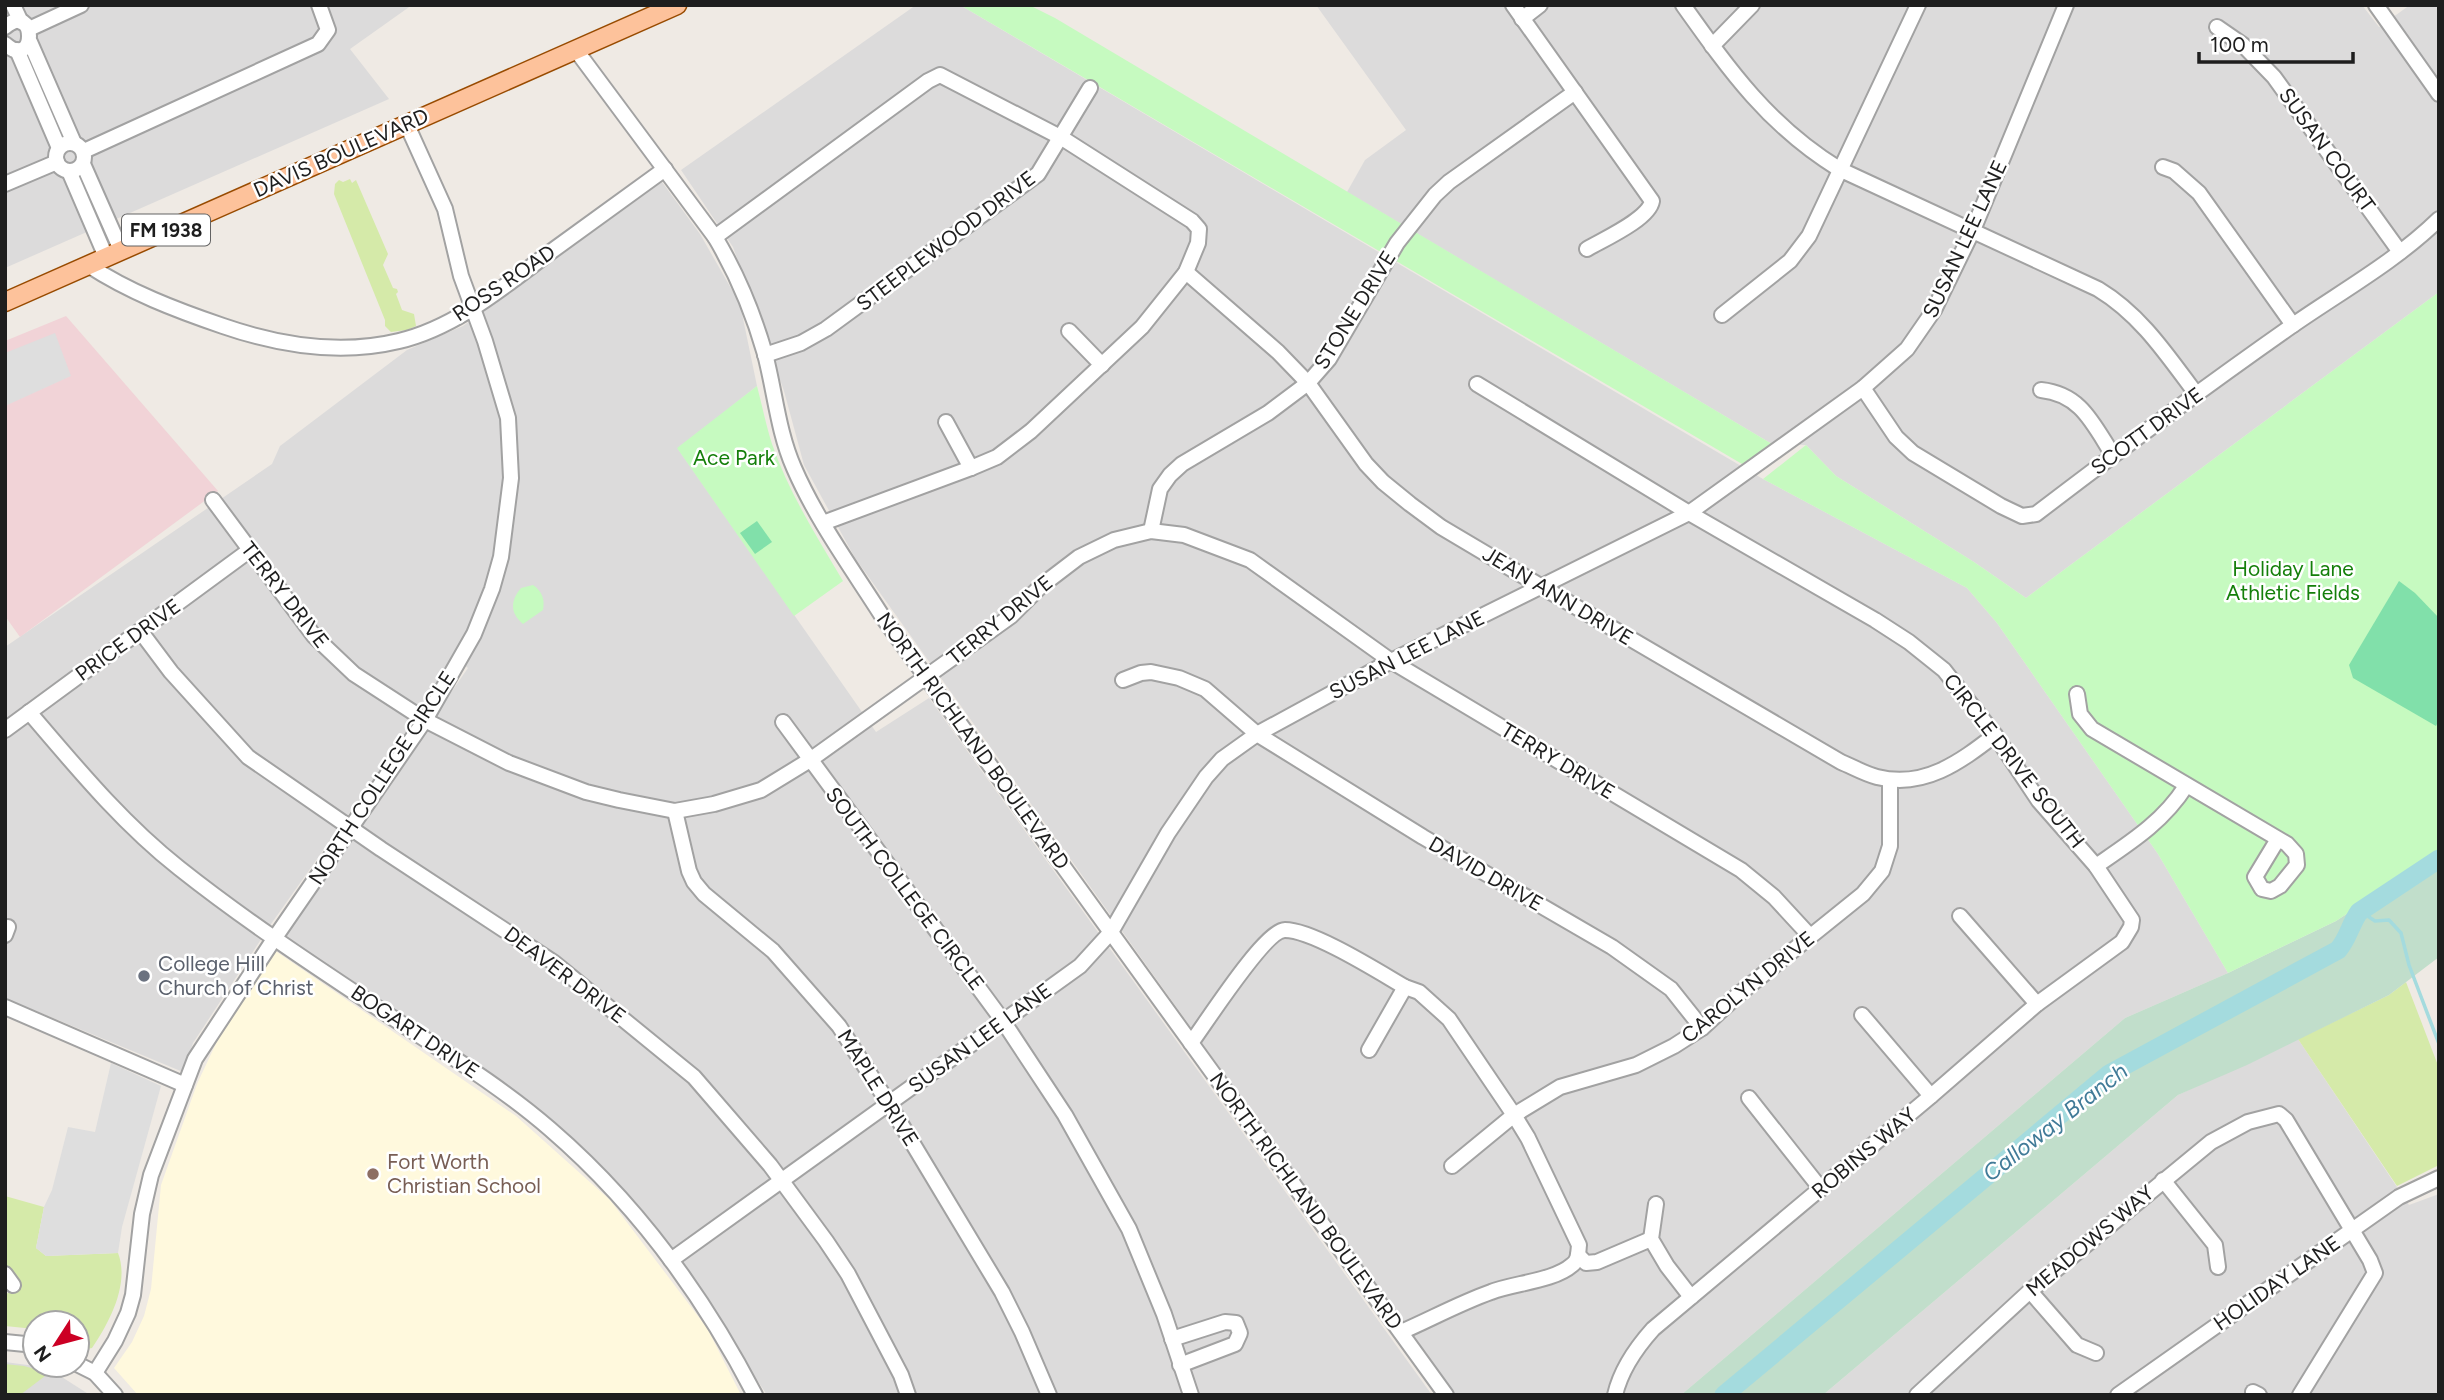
<svg xmlns="http://www.w3.org/2000/svg" width="2444" height="1400" viewBox="0 0 2444 1400" font-family="Figtree,sans-serif">
  <rect width="100%" height="100%" fill="#efeae4"/>
  <!-- residential -->
  <g fill="#dcdbdb">
    <path d="M5,5H412L350,49L389,99L5,268Z"/>
    <path d="M916,5H960L1763,479L1967,588L1997,623L2158,854L2228,973L2125,1018L1681,1395H1454L855,558L804,465L784,391L733,247L681,170Z"/>
    <path d="M1316,5H2362L2379,27L2410,5H2439V292L2026,598L1974,562L1836,476L1806,445L1772,444L1347,192L1365,160L1406,130Z"/>
    <path d="M662,182L700,234L740,304L757,386L678,449L876,732L929,698L1432,1395H767L660,1232L597,1163L500,1083L282,936L468,668L452,656L407,732L271,924L193,1043L183,1072L5,998V647L272,464L280,446L407,350L463,326Z"/>
    <path d="M2298,1039L2409,1205L2439,1194V1395H1823L2178,1095Z"/>
    <path d="M5,1362L35,1366L57,1374L90,1395H5Z"/>
  </g>
  <!-- commercial -->
  <path fill="#f1d3d7" d="M66,316L218,491L20,637L5,616V341Z"/>
  <!-- education -->
  <path fill="#fff9dd" d="M274,950L516,1116L610,1200L707,1328L741,1395H138L114,1368L132,1342L144,1316L151,1289L161,1185L197,1084L219,1037Z"/>
  <!-- grass -->
  <g fill="#d5eaa9">
    <path d="M350,179L352,183L356,180L388,254L383,265L393,288L397,289L398,292L396,294L402,310L414,314L416,326L407,330L391,332L385,326V320L334,194L335,184L339,180L343,182Z"/>
    <path d="M2406,982L2439,1068V1165L2397,1186L2298,1039L2389,995Z"/>
    <path d="M5,1196L44,1207L36,1248L46,1256L118,1253C130,1284 109,1323 92,1348L87,1349L77,1344V1323H35V1329L5,1326V1295L20,1285L5,1265Z"/>
    <path d="M5,1364L24,1366L49,1373L20,1395H5Z"/>
  </g>
  <!-- wetland -->
  <path fill="#c1decb" d="M2439,853V957L2389,995L2247,1065L2178,1095L1823,1395H1681L2125,1018L2228,973L2336,921Z"/>
  <!-- park -->
  <g fill="#c6fac0">
    <path d="M960,5H1029L1055,18L1772,444L1742,464Z"/>
    <path d="M2439,292V853L2336,921L2228,973L2158,854L1997,623L1967,588L1763,479L1806,445L1836,476L1974,562L2026,598Z"/>
    <path d="M757,386C762,405 766,425 772,444C789,493 817,537 843,581L794,616L677,448Z"/>
    <path d="M533,585C542,591 545,599 543,610L523,624C510,613 510,601 521,588Z"/>
  </g>
  <!-- pitch -->
  <g fill="#81e0aa">
    <path d="M757,521L772,542L755,554L740,533Z"/>
    <path d="M2399,581L2415,593L2439,618V720L2436,726L2353,678L2349,665Z"/>
  </g>
  <!-- parking -->
  <g fill="#dedede">
    <path d="M55,333L71,376L5,406V353Z"/>
    <path d="M111,1063L161,1086L122,1227L118,1253L46,1256L36,1248L44,1207L52,1190L68,1127L95,1132Z"/>
  </g>
  <g fill="none" stroke-linecap="round" stroke-linejoin="round">
    <!-- stream -->
    <path stroke="#a4dbde" stroke-width="3.5" d="M2367,907L2369,917L2375,921L2389,920L2401,933L2409,965L2439,1044"/>
    <!-- river -->
    <path stroke="#a4dbde" stroke-width="19" d="M1724,1395L2109,1074L2338,950C2348,939 2350,925 2359,912L2439,859"/>
    <defs>
      <g id="minor">
        <path d="M13,5L21,22"/>
        <path d="M1513,5L1652,201C1649,219 1604,239 1587,249"/>
        <path d="M1683,5C1730,71 1769,126 1839,169L2098,289C2141,315 2167,355 2197,395"/>
        <path d="M2376,5L2439,94"/>
        <path d="M1522,19L1540,5"/>
        <path d="M5,27C37,0 37,72 5,44"/>
        <path d="M2217,27L2243,45L2274,77L2400,252"/>
        <path d="M29,29L81,5"/>
        <path d="M30,42L74,143"/>
        <path d="M1712,46L1752,5"/>
        <path d="M17,50L59,148"/>
        <path d="M576,50L715,237C737,274 753,312 765,354C775,392 778,432 794,468C817,521 853,570 884,619L1446,1395"/>
        <circle cx="70" cy="157" r="14"/>
        <path d="M84,151L318,44L328,30L319,5"/>
        <path d="M83,164L121,250"/>
        <path d="M2163,167L2174,171L2199,193L2293,325"/>
        <path d="M69,171L106,257"/>
        <path d="M5,184L57,162"/>
        <path d="M715,237L928,81L940,75L1062,138L1192,221L1199,229L1198,243L1186,272L1142,327L1031,431L997,457L971,468L823,523"/>
        <path d="M88,265C129,292 176,310 223,326C278,345 341,355 399,341C454,328 501,289 545,256C585,227 625,198 665,169"/>
        <path d="M1186,272L1278,352L1308,383L1366,464L1383,482L1410,504L1441,527L1542,587L1841,762C1853,767 1865,774 1877,777C1924,789 1960,762 1995,735"/>
        <path d="M1722,315L1790,261L1809,236L1918,5"/>
        <path d="M1069,331L1102,365"/>
        <path d="M765,355L801,343L826,329L1038,174L1090,88"/>
        <path d="M1477,384L1689,513L1875,620L1909,642L1944,670L1995,735L2039,801L2096,866L2132,920L2131,927L2122,942L2037,1004L1931,1096L1653,1329C1636,1348 1621,1369 1615,1395"/>
        <path d="M1863,388L1896,437L1913,453L2001,506L2022,516L2036,514C2121,449 2206,386 2293,325C2342,291 2396,261 2439,219"/>
        <path d="M2041,390C2081,394 2093,424 2113,455"/>
        <path d="M946,422L971,468"/>
        <path d="M213,500L314,636L354,674L425,720L509,763L586,792L619,800L675,811L714,804L761,790L810,760L1011,616L1041,586L1079,557L1114,540L1151,531L1184,535L1250,560L1391,661L1741,870L1774,897L1810,936"/>
        <path d="M1151,531L1160,489L1170,475L1182,464L1268,413L1308,383L1329,359L1397,243L1435,195L1449,182L1575,92"/>
        <path d="M141,632L171,672L248,757L381,849L553,962L694,1077L770,1165L826,1241L848,1274L901,1375L908,1395"/>
        <path d="M1123,680L1141,673L1151,672L1179,678L1205,689L1257,734L1423,837L1612,947L1671,989L1702,1028"/>
        <path d="M2077,694L2080,714L2092,729L2287,844L2296,854L2297,865L2280,886L2271,891L2262,889L2255,877L2278,839"/>
        <path d="M29,712C76,767 122,823 179,868C252,926 330,976 408,1028C457,1060 506,1091 550,1129C636,1203 703,1295 755,1395"/>
        <path d="M783,722L1003,1021L1065,1115L1129,1229L1164,1314L1191,1395"/>
        <path d="M5,730L250,550"/>
        <path d="M675,811L689,871L694,882L704,894L773,951L839,1026L889,1104L1002,1292L1022,1332L1049,1395"/>
        <path d="M2096,866C2131,842 2163,822 2186,786"/>
        <path d="M1960,916L2037,1004"/>
        <path d="M5,935L8,927"/>
        <path d="M5,1007L185,1085"/>
        <path d="M1862,1015L1931,1096"/>
        <path d="M1191,1043C1206,1023 1265,930 1285,930C1313,930 1379,972 1405,987L1419,992L1449,1019L1514,1115L1528,1138L1579,1245C1578,1253 1579,1260 1572,1265C1554,1281 1514,1283 1491,1292C1460,1303 1431,1319 1401,1332"/>
        <path d="M1369,1050L1405,987"/>
        <path d="M1749,1098L1821,1189"/>
        <path d="M1452,1166L1514,1115L1560,1087L1636,1065L1674,1046L1702,1028L1739,994L1863,894L1882,871L1890,846V780"/>
        <path d="M2163,1180L2215,1245L2218,1267"/>
        <path d="M1656,1204L1651,1239L1667,1266L1691,1297"/>
        <path d="M1578,1255L1586,1263L1597,1262L1651,1239"/>
        <path d="M671,1260L1080,966L1111,932L1168,833L1206,777L1222,759L1257,734L1391,661L1689,513L1863,388L1907,349L1934,310L1973,230L2066,5"/>
        <path d="M5,1274L13,1285"/>
        <path d="M2030,1291L2077,1345L2096,1353"/>
        <path d="M1172,1339L1225,1322L1236,1323L1240,1333L1235,1344L1180,1365"/>
        <path d="M5,1342L35,1345"/>
        <path d="M77,1364L95,1373L115,1395"/>
        <path d="M95,1373L115,1341L128,1313L133,1295L142,1214L151,1175L195,1059L274,939L425,720L474,634L492,589L501,557L511,478L508,418L485,341L461,276L445,209L407,125"/>
        <path d="M2253,1392L2259,1395"/>
        <path d="M1917,1395L2030,1291L2211,1142L2248,1122L2279,1114L2286,1120L2370,1260L2375,1273L2300,1395"/>
        <path d="M2118,1395L2399,1197L2439,1178"/>
      </g>
      <path id="major" d="M5,302L677,5"/>
    </defs>
    <!-- minor casing -->
    <use href="#minor" stroke="#a2a2a2" stroke-width="18"/>
    <!-- major casing -->
    <use href="#major" stroke="#984b00" stroke-width="21"/>
    <!-- minor -->
    <use href="#minor" stroke="#fff" stroke-width="14"/>
    <!-- major -->
    <use href="#major" stroke="#fdc29b" stroke-width="18"/>
  </g>
  <!-- markers -->
  <circle fill="#6b7280" stroke="#fff" stroke-width="2.5" cx="144" cy="976" r="7"/>
  <circle fill="#8d6e63" stroke="#fff" stroke-width="2.5" cx="373" cy="1174" r="7"/>
  <g text-anchor="middle" stroke-width="5" stroke-linejoin="round" paint-order="stroke">
    <!-- shield labels -->
    <rect fill="#fff" stroke="#626262" stroke-width="2" x="122" y="214.5" width="88" height="31" rx="5"/>
    <g font-size="19" font-weight="bold" fill="#1e1e1e">
      <text x="166" y="237">FM 1938</text>
    </g>
    <!-- street labels -->
    <g font-size="21" fill="#1e1e1e" stroke="#fff">
      <text transform="translate(2327 150) rotate(54)" y="7">SUSAN COURT</text>
      <text transform="translate(341 153) rotate(-24)" y="7">DAVIS BOULEVARD</text>
      <text transform="translate(1965 239) rotate(-65)" y="7">SUSAN LEE LANE</text>
      <text transform="translate(946 241) rotate(-37)" y="7">STEEPLEWOOD DRIVE</text>
      <text transform="translate(504 283) rotate(-34)" y="7">ROSS ROAD</text>
      <text transform="translate(1355 310) rotate(-58)" y="7">STONE DRIVE</text>
      <text transform="translate(2147 431) rotate(-36)" y="7">SCOTT DRIVE</text>
      <text transform="translate(285 595) rotate(52)" y="7">TERRY DRIVE</text>
      <text transform="translate(1558 596) rotate(31)" y="7">JEAN ANN DRIVE</text>
      <text transform="translate(1000 620) rotate(-39)" y="7">TERRY DRIVE</text>
      <text transform="translate(128 640) rotate(-36)" y="7">PRICE DRIVE</text>
      <text transform="translate(1407 655) rotate(-27)" y="7">SUSAN LEE LANE</text>
      <text transform="translate(973 741) rotate(54)" y="7">NORTH RICHLAND BOULEVARD</text>
      <text transform="translate(1558 761) rotate(31)" y="7">TERRY DRIVE</text>
      <text transform="translate(2014 761) rotate(52)" y="7">CIRCLE DRIVE SOUTH</text>
      <text transform="translate(382 778) rotate(-57)" y="7">NORTH COLLEGE CIRCLE</text>
      <text transform="translate(1486 874) rotate(30)" y="7">DAVID DRIVE</text>
      <text transform="translate(905 889) rotate(53)" y="7">SOUTH COLLEGE CIRCLE</text>
      <text transform="translate(565 975) rotate(37)" y="7">DEAVER DRIVE</text>
      <text transform="translate(1748 987) rotate(-39)" y="7">CAROLYN DRIVE</text>
      <text transform="translate(415 1032) rotate(34)" y="7">BOGART DRIVE</text>
      <text transform="translate(980 1038) rotate(-36)" y="7">SUSAN LEE LANE</text>
      <text transform="translate(878 1088) rotate(58)" y="7">MAPLE DRIVE</text>
      <text transform="translate(1864 1153) rotate(-40)" y="7">ROBINS WAY</text>
      <text transform="translate(1306 1201) rotate(54)" y="7">NORTH RICHLAND BOULEVARD</text>
      <text transform="translate(2090 1241) rotate(-40)" y="7">MEADOWS WAY</text>
      <text transform="translate(2277 1283) rotate(-35)" y="7">HOLIDAY LANE</text>
    </g>
    <!-- park labels -->
    <g font-size="21" fill="#147f0a" stroke="#fff">
      <text x="734" y="465">Ace Park</text>
      <text x="2293" y="576">Holiday Lane<tspan x="2293" dy="24">Athletic Fields</tspan></text>
    </g>
    <!-- worship labels -->
    <g font-size="21" fill="#5b616d" stroke="#fff" text-anchor="start">
      <text x="158" y="971">College Hill<tspan x="158" dy="24">Church of Christ</tspan></text>
    </g>
    <!-- education labels -->
    <g font-size="21" fill="#785e54" stroke="#fff" text-anchor="start">
      <text x="387" y="1169">Fort Worth<tspan x="387" dy="24">Christian School</tspan></text>
    </g>
    <!-- water labels -->
    <g font-size="23" font-style="italic" fill="#417b98" stroke="#fff">
      <text transform="translate(2055 1122) rotate(-38)" y="8">Calloway Branch</text>
    </g>
  </g>
  <!-- border -->
  <rect width="2444" height="1400" fill="none" stroke="#1e1e1e" stroke-width="14"/>
  <!-- north arrow -->
  <g transform="translate(56 1344) rotate(234)"><circle r="33" fill="#ffffff" stroke="#a5a5a5" stroke-width="2"/>
  <path d="M0-5L12 26L0 18L-12 26Z" fill="#cc0024"/>
  <text y="-10" font-size="19" font-weight="bold" text-anchor="middle" fill="#1e1e1e">N</text>
  </g>
  <!-- scale -->
  <path d="M2199 52v10h154v-10" fill="none" stroke="#1e1e1e" stroke-width="3.5"/>
  <text x="2210" y="52" font-size="21" fill="#1e1e1e" stroke="#ffffff" stroke-width="5" paint-order="stroke">100 m</text>
</svg>
